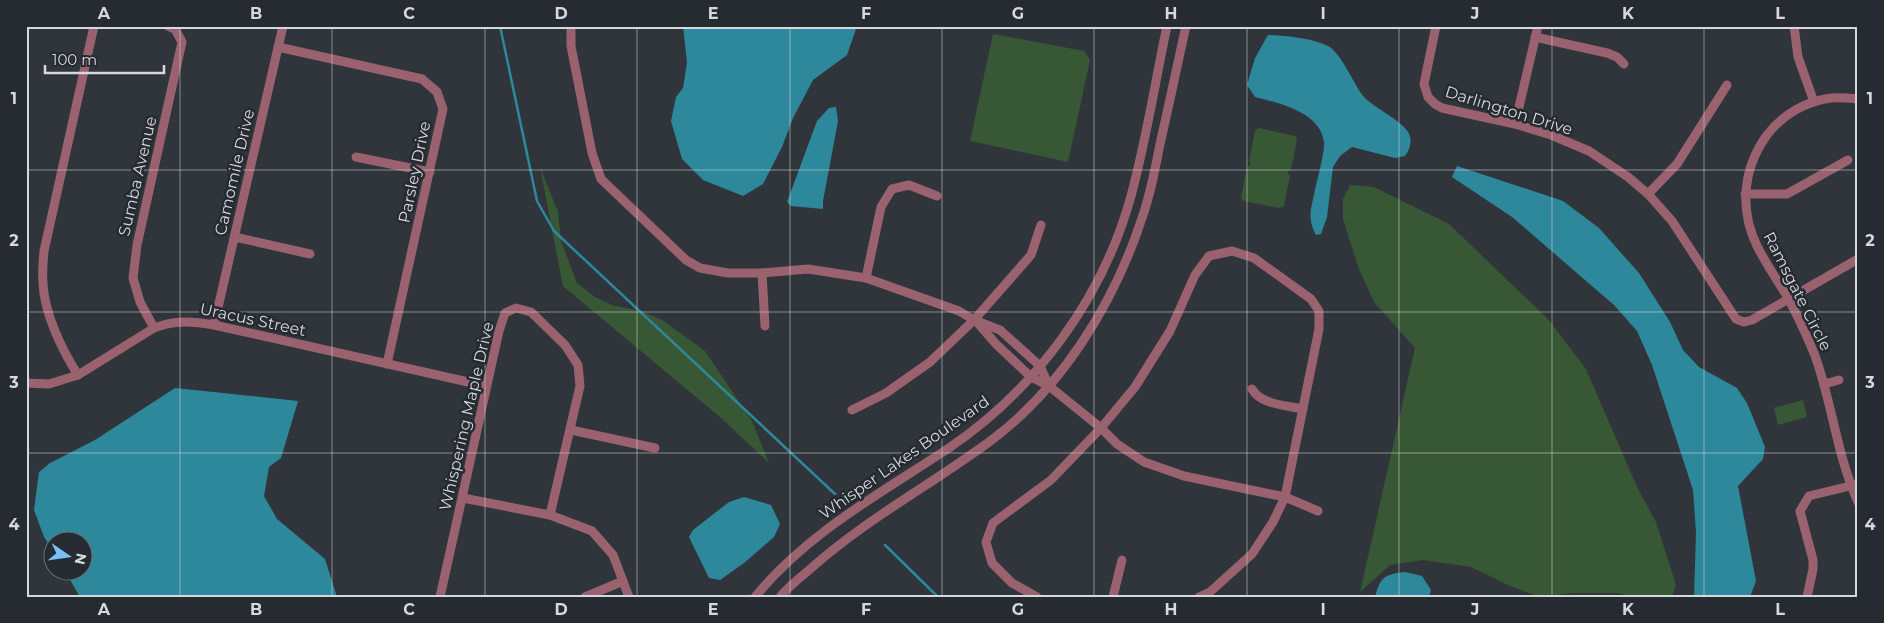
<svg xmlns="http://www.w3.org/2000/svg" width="1884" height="623" viewBox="0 0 1884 623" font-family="Montserrat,sans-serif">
  <rect width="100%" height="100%" fill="#30353b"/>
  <!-- green -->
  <g fill="#385735">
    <path d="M993,34L1084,51L1090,60L1068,162L970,141Z"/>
    <path d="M1259,128L1295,136L1297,140L1291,169L1287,172L1290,176L1284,206L1280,208L1243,201L1241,198L1247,167L1251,165L1249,161L1255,131Z"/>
    <path d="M540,167L558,212L561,241L577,283L595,297L612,305L637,310L661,319L705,351L752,421L769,463L721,418L563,286Z"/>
    <path d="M1350,185L1374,187L1449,224L1548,319L1586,369L1637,487L1656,522L1676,585L1672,597H1631L1618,593H1574L1540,597L1510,586L1471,567L1423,560L1390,565L1360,592L1415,348L1374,302L1359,269L1343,219V199Z"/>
    <path d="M1803,400L1807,417L1778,425L1774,408Z"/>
  </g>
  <!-- water -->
  <g fill="#2e889b">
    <path d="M683,26H857L847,55L813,80L793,118L782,147L763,184L743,196L703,180L682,159L671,121L676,97L683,88L687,63Z"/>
    <path d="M1268,35C1288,36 1310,38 1328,46C1341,53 1354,84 1363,96C1374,108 1401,120 1408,132C1413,140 1410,149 1405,156L1395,158L1352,147L1340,156L1333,167L1327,217L1321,234L1316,235C1308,219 1310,212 1314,195C1316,183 1325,153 1324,142C1320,112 1279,103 1255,97L1247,85L1255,58Z"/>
    <path d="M836,107L838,121L823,201V209L791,206L787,202L817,121L829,108Z"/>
    <path d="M1457,166L1563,201L1599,228L1639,273L1670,322L1683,350L1699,367L1737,388L1747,403L1765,447L1763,459L1738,486L1756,581L1750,597H1694L1696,532L1693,490L1652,365L1637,331L1614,305L1512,217L1452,177Z"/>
    <path d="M175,388L298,401L281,458L269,467L264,496L277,519L325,559L337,597H80L65,571L82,570V540H52V549L44,537L34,510L39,472L50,463L95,440Z"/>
    <path d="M744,497L771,505L780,524L774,537L744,563L720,580L709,578L689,537L693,530L729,502Z"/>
    <path d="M1405,572L1422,576L1431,590L1429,597H1375C1380,577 1385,574 1405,572Z"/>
  </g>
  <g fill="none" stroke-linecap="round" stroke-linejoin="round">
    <!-- stream -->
    <g stroke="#2e889b" stroke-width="2.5">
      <path d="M500,26L537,201L554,231L835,494"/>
      <path d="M885,545L938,597"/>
    </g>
    <!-- minor -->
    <g stroke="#9a616f" stroke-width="9">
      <path d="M571,26V46L592,153L601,179L686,260L700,268L728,273H762L808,269L866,278L959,311L974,320L1000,330L1040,366L1049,386"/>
      <path d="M1436,26L1424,84L1428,97L1435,104L1442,108L1515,124L1551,135L1589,151L1628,177L1648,194L1672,221L1736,319L1744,322L1752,320L1858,259"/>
      <path d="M1794,26L1798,57L1814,102"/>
      <path d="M1535,37L1607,53L1617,57L1624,64"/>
      <path d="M278,47L422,79L437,92L443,109L387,364"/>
      <path d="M1858,99C1849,98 1840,97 1831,98C1806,101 1782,115 1767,135C1743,168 1739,209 1757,246C1766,264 1778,281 1788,298C1798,316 1806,334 1814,353C1832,401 1837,457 1858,502"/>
      <path d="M1515,124L1538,26"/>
      <path d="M356,157L430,172"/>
      <path d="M1648,194L1677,164L1727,85"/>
      <path d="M1745,194H1787L1848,160"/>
      <path d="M235,237L310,254"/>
      <path d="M762,273L765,326"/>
      <path d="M866,278L881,207L892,189L909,185L937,196"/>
      <path d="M976,321L996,344L1031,377L1049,386L1101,428L1117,444L1144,462L1184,476L1285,497L1318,511"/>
      <path d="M214,325L283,26"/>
      <path d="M154,328L140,302L133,278L137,245L182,42L175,29L168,26"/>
      <path d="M78,375C62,350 44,313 43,283C42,272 43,262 44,251L94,26"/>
      <path d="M26,383L49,384L78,375L154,328C175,320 192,321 214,325L486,386"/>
      <path d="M1824,384L1839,380"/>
      <path d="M1252,389C1261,405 1286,405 1303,409"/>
      <path d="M852,410L886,393L930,362L974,320L1031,255L1041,225"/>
      <path d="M571,430L655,448"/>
      <path d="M463,498L550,515L592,531L613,555L629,597"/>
      <path d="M440,597L499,331L505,313L516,308L531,312L565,345L578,365L580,386L550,515"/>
      <path d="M585,597L623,581"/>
      <path d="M755,597C807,533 881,493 949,448C1036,389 1103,298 1131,196C1146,141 1155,83 1167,26"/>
      <path d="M780,597C788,587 798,579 808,571C863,521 929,486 989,442C1061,389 1113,305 1141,221C1150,196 1155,170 1160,144C1169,105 1177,66 1186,26"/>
      <path d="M1037,597L1012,583L992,563L986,542L993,523L1051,480L1101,428L1135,387L1170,331L1195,275L1209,256L1232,251L1254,258L1311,299L1319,311V329L1285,497L1273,522L1252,554L1210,592L1199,597"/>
      <path d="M1113,597L1122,560"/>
      <path d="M1807,597L1813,569V560L1800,511L1809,496L1858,484"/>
    </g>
  </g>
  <!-- grid -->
  <path fill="none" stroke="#d5d8dc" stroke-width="1" stroke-opacity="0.55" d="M180,26V597M332,26V597M485,26V597M637,26V597M790,26V597M942,26V597M1094,26V597M1247,26V597M1399,26V597M1552,26V597M1704,26V597M26,170H1858M26,312H1858M26,453H1858"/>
  <g text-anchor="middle" stroke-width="5" stroke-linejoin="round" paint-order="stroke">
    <!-- street labels -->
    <g font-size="16" fill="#d5d8dc" stroke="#262a31">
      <text transform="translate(1509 110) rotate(17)" y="6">Darlington Drive</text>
      <text transform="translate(234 172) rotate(-77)" y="6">Camomile Drive</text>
      <text transform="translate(414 172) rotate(-78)" y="6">Parsley Drive</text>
      <text transform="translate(137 176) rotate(-77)" y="6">Sumba Avenue</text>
      <text transform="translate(1798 291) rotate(63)" y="6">Ramsgate Circle</text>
      <text transform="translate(253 319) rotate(12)" y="6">Uracus Street</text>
      <text transform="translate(466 416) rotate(-77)" y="6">Whispering Maple Drive</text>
      <text transform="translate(904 457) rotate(-35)" y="6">Whisper Lakes Boulevard</text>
    </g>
  </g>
  <!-- border -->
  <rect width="1884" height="623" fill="none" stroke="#262a31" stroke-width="55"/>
  <!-- north arrow -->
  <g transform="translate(68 556) rotate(103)"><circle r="24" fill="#262a31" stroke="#6c7075"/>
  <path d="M0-4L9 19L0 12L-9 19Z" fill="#79bff8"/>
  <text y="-8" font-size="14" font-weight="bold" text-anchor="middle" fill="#d5d8dc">N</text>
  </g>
  <!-- scale -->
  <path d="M45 65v8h119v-8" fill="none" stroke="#d5d8dc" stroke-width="2.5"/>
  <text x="52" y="65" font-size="15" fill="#d5d8dc" stroke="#262a31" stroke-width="4" paint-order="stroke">100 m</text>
  <rect x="28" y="28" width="1828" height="568" fill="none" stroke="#d5d8dc" stroke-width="2"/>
  <g font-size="16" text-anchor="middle" font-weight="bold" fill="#d5d8dc">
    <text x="104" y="19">A</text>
    <text x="256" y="19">B</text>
    <text x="409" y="19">C</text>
    <text x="561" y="19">D</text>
    <text x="713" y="19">E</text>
    <text x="866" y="19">F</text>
    <text x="1018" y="19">G</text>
    <text x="1171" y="19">H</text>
    <text x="1323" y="19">I</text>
    <text x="1475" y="19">J</text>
    <text x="1628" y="19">K</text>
    <text x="1780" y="19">L</text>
    <text x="14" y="104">1</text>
    <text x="1870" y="104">1</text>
    <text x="14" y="246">2</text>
    <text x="1870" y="246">2</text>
    <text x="14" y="388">3</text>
    <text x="1870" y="388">3</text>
    <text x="14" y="530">4</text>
    <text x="1870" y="530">4</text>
    <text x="104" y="615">A</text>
    <text x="256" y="615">B</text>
    <text x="409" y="615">C</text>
    <text x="561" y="615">D</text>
    <text x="713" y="615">E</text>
    <text x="866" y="615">F</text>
    <text x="1018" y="615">G</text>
    <text x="1171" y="615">H</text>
    <text x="1323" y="615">I</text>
    <text x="1475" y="615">J</text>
    <text x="1628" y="615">K</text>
    <text x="1780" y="615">L</text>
  </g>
</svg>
